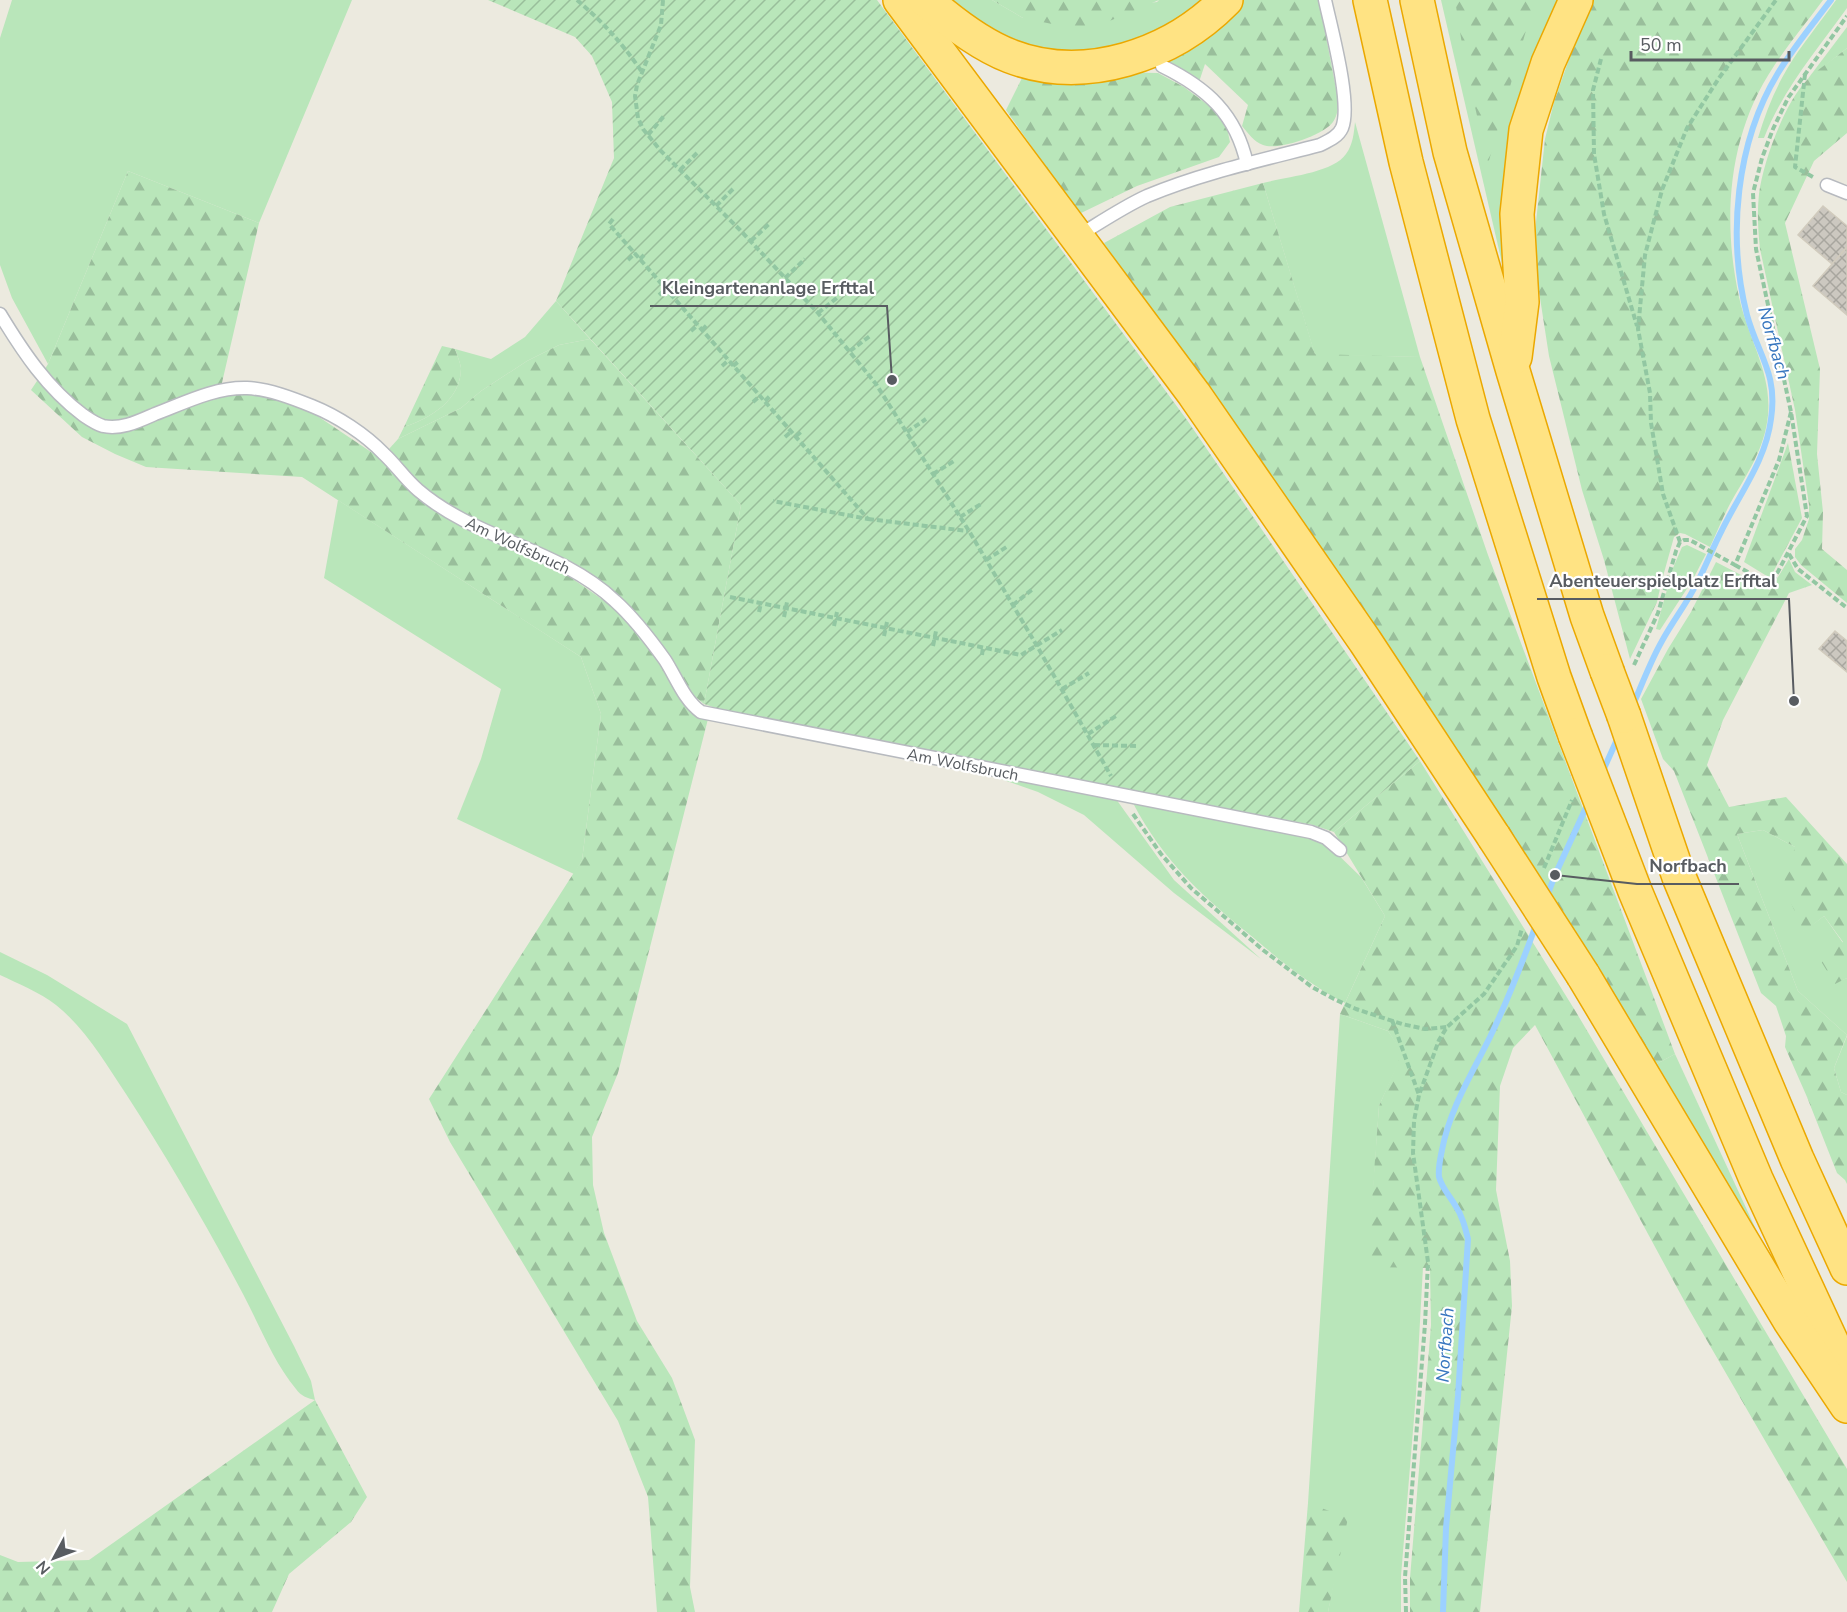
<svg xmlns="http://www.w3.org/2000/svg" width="1847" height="1612" viewBox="0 0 1847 1612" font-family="'Nunito Sans',sans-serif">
  <defs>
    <pattern id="forest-firs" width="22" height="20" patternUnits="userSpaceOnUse" patternTransform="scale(1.5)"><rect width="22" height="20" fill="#b9e6ba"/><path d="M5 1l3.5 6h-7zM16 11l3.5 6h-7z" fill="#99be9b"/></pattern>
    <pattern id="garden-furrows" width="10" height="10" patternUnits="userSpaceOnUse" patternTransform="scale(1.5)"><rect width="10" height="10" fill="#b9e6ba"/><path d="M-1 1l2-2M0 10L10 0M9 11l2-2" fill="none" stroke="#99be9b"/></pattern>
    <pattern id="building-cross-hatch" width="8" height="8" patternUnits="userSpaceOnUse" patternTransform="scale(1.5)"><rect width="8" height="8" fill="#ccc8c0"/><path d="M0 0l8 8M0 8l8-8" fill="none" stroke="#a8a69f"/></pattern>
  </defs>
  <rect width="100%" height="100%" fill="#eceadf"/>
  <!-- grass -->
  <g fill="#b9e6ba">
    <path d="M12,0H352L259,223L128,171L48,364L12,298L0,265V38Z"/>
    <path d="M946,0H992L1023,18L1157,2L1159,0H1203L1190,13L1134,42L1071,53L1016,43L962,15Z"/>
    <path d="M1441,0H1561L1506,262L1502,263Z"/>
    <path d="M1836,0H1847V8C1817,50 1783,89 1764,138H1758C1765,114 1774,91 1787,69C1801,45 1820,23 1836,0Z"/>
    <path d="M1847,27V48L1807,80Z"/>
    <path d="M1355,122L1420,357L1315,355L1263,183C1285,177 1333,173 1346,154C1353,145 1354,132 1355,122Z"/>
    <path d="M556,301L590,339L559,345L527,361L481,391L461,408L398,439L404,427C431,418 461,400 461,368C460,362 457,355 455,349L491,359L525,337Z"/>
    <path d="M338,500L581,657L601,714L582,860L574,874L457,819L481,759L501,689L324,578Z"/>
    <path d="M1687,545L1706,554L1692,581L1660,630L1656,629L1673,568L1682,547Z"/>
    <path d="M984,773L1116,799L1174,880L1261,959L1174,893L1084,815L1038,792Z"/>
    <path d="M1133,803L1307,834L1329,846L1361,877L1385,916L1345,1003C1312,986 1283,963 1255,939C1204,898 1163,861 1133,803Z"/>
    <path d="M1763,830L1795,847L1804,931L1824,916L1843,943L1835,983L1847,978V1035L1798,991L1737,834Z"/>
    <path d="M0,952L47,975L127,1024L294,1346L311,1381L315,1400C307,1398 301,1396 296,1389C273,1361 260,1326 243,1294C207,1226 168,1159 126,1094C106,1064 85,1028 56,1005C39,992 19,984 0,975Z"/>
    <path d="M1340,1014L1388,1031L1403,1053L1379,1106L1368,1267H1423L1416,1394L1401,1576V1612H1328L1334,1580L1308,1503Z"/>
    <path d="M1847,1036V1095L1841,1092L1834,1068Z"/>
    <path d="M1675,1054L1765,1249L1649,1068Z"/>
  </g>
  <!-- forest -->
  <g fill="url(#forest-firs)">
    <path d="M992,0H1159L1086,31L1023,18Z"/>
    <path d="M1243,0H1319L1338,99C1338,107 1338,115 1333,122C1324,135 1278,151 1263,145C1254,142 1248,133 1242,126L1248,105L1205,64L1199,82L1164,61L1226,19Z"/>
    <path d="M1455,0H1539L1527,27L1488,164L1465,63Z"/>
    <path d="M1593,0H1823C1807,22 1789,43 1774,66C1728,134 1722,219 1739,297C1748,338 1772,373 1768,415C1765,448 1747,474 1731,502C1723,517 1717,532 1710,547L1685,534L1680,533L1674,537L1662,580L1657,602L1630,659L1604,560L1582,490L1549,356L1538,285L1535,231L1545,139L1554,102L1575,42Z"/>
    <path d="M1847,48V133L1814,161L1785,223L1820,369L1817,454L1823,512L1822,549L1847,570V603L1801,565L1795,557V549L1802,540L1809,519V505L1795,410L1760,249C1758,230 1757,212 1759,194C1763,162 1785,102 1807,80C1819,68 1834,59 1847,48Z"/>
    <path d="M1026,70L1158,73L1184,87L1212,108L1227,128L1230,142L1219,157L1137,186L1079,214L1006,110Z"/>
    <path d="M128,171L259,223L221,387L119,422H107L90,416L43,372L48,364Z"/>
    <path d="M1263,183L1315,354L1420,357L1488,555L1675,1054L1649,1068L1104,243L1170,207Z"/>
    <path d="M590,339L741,505L704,704L693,695L619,600L443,502L426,490L389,449L398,439L461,408L481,391L527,361L559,345Z"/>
    <path d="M442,346L455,349C457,355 460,362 461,368C461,400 431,418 404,427Z"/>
    <path d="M39,378L101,429L203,400L243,394L272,397L316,415L380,458L413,492L560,570L616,609L708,719L618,1073L592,1137L593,1185L604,1233L637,1321L672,1378L695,1440L690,1587L695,1612H657L648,1497L618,1421L450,1142L429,1099L582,860L601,714L581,657L302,477L146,467L115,454L82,437L31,390Z"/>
    <path d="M1788,443L1802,518L1770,578L1744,562Z"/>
    <path d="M1789,559L1795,572L1812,585L1789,593L1723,720L1707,765L1729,807L1786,797L1847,864V978L1835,984L1819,958L1843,942L1824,916L1804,932L1783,885L1795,847L1763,830L1737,834L1798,991L1847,1035L1834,1068L1841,1092L1847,1095V1184L1845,1180L1837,1173L1807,1097L1785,1047L1786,1036L1776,1006L1761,993L1674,771L1663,759L1641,699L1668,649L1691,612L1716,562L1770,590Z"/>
    <path d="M1420,761L1576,1012L1847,1469V1582L1687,1306L1535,1025L1513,1048L1500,1086L1496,1190L1510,1261L1512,1306L1480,1612H1410V1578L1431,1325L1430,1268L1367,1267L1379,1106L1402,1053L1388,1031L1340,1014L1385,916L1334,832Z"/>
    <path d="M315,1400L367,1497L351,1522L289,1574L272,1612H0V1555L18,1562L89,1560Z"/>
    <path d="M1308,1503L1348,1518L1328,1612H1299Z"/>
  </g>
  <!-- garden -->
  <path fill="url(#garden-furrows)" d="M488,0H877L1187,420L1420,761L1334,832L1313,825L1132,791L716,708L704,704L741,505L556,301L614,158L612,102L592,56L575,37Z"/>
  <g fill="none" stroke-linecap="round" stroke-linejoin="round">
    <!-- stream -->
    <g stroke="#9cd1ff" stroke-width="6">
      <path d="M1632,707C1642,685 1650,662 1662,641C1673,621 1687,603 1697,583C1706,566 1713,547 1722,530C1740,493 1766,460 1771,419C1778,373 1758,355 1747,315C1727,237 1736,142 1778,73C1793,48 1813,24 1831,0"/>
      <path d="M1602,773L1619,735"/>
      <path d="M1546,899L1555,875L1589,801"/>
      <path d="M1443,1612L1446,1528L1458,1396L1468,1239C1465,1227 1462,1215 1455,1205C1449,1195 1442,1188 1439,1177C1438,1168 1440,1159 1442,1150C1450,1108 1472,1074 1490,1037C1508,1000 1523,961 1537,922"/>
    </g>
  </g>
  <!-- building -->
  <g fill="url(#building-cross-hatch)" stroke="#d1cbbd" stroke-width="1.5">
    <path d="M1823,206L1847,226V247L1832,264L1798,235Z"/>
    <path d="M1847,247V315L1813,286Z"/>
    <path d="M1835,631L1847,641V672L1819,649Z"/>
  </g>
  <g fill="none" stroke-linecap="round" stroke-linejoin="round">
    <defs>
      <g id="lane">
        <path d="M1162,66C1207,88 1236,114 1247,164"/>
        <path d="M1827,185L1847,193"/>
        <path d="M1078,236C1101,222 1123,207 1147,196C1202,173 1262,160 1320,145C1328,141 1338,137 1342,128C1352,104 1331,28 1325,0"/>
        <path d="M0,314C23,352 47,388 83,415C89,419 96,424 103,426C121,430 139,421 155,414C184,403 215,387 247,388C269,389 292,398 312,406C337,416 365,434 384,454C396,465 405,479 418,490C476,540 559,548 615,601C634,618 650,639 665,660C676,677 684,700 701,712L1311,832L1326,838L1340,850"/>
      </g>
      <g id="highway">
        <path d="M900,0L1194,394L1365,641L1494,837"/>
        <path d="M926,0C951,22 979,44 1010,56C1085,85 1172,55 1226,0"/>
        <path d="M1370,0L1406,162L1473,419L1554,677L1575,735"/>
        <path d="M1417,0L1450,152L1513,371L1587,616L1607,671"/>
        <path d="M1515,357L1522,302L1517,214L1526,130L1548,63L1576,0"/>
        <path d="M1624,716L1679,877L1797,1159L1847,1268"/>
        <path d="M1614,836L1635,891L1756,1179L1847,1375"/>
        <path d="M1583,975L1790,1321L1847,1406"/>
      </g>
    </defs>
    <!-- lane casing -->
    <use href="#lane" stroke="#b7babf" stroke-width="15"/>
    <!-- highway casing -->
    <use href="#highway" stroke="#eba800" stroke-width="36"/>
    <!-- path -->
    <g stroke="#92c7a2" stroke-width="4" stroke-dasharray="6 3" stroke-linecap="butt">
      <path d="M577,0C604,23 622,43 642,72"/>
      <path d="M663,0L661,25L637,85L635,96L638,118L643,129L660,150L740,230L818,313L876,384L969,531L1037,646L1111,776"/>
      <path d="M1601,59L1593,90L1594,154L1604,214L1637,326"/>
      <path d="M1805,74L1795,167L1813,177"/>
      <path d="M648,135L664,116"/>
      <path d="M680,170L699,151"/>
      <path d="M716,206L735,187"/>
      <path d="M613,219L609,224L868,519L773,501"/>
      <path d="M751,241L770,223"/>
      <path d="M640,259L644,255"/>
      <path d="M628,260L635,253"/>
      <path d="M785,278L805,259"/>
      <path d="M671,294L676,289"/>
      <path d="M659,295L666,289"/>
      <path d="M818,313L838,297"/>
      <path d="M702,330L707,325"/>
      <path d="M691,331L698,325"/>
      <path d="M850,351L870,336"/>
      <path d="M722,366L729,360"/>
      <path d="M733,366L739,361"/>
      <path d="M765,401L770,396"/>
      <path d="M753,402L760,396"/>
      <path d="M907,432L926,419"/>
      <path d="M796,436L801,432"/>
      <path d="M785,437L792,431"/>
      <path d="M933,474L954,461"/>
      <path d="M960,517L981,504"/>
      <path d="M868,519L968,531"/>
      <path d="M1680,542L1663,494L1651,423L1650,393L1638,329L1645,255L1662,190L1687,128L1719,78L1776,0"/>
      <path d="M1789,554L1798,569L1847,608"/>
      <path d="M986,560L1008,546"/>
      <path d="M1735,565L1771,585L1807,516L1791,412L1756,249L1753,193L1762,158L1773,129L1788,98L1847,16"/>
      <path d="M730,597L1021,655L1062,630"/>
      <path d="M1013,605L1034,588"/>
      <path d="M759,612L761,603"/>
      <path d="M784,617L787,602"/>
      <path d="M834,626L837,612"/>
      <path d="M884,636L887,622"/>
      <path d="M933,646L936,631"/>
      <path d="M982,655L983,647"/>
      <path d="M1634,665L1658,613L1676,551L1680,542L1684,540H1690L1735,565L1779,460L1791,412"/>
      <path d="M1062,689L1089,673"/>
      <path d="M1088,734L1116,716"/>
      <path d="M1094,745L1136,746"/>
      <path d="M1133,814L1161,854L1191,888L1263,950L1312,987L1334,999L1356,1009L1402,1024L1425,1029L1447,1027"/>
      <path d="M1544,868L1572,800"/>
      <path d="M1392,1020L1419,1095"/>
      <path d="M1406,1612L1405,1577L1425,1324L1428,1262L1413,1153L1414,1121L1419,1095L1439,1040L1447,1027L1484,994L1517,946L1522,928"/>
    </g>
    <!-- lane -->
    <use href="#lane" stroke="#fff" stroke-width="12"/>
    <!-- highway -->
    <use href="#highway" stroke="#ffe383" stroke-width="33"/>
    <defs>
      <g id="highway-bridge">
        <path d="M1607,671L1624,716"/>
        <path d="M1575,735L1614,836"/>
        <path d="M1494,837L1583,975"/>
      </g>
    </defs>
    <!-- highway-bridge casing -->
    <use href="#highway-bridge" stroke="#eba800" stroke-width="36" stroke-linecap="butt"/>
    <!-- highway-bridge -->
    <use href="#highway-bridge" stroke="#ffe383" stroke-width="33"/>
  </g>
  <g text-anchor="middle" stroke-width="4.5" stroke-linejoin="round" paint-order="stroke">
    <!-- street labels -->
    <g font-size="16" fill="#585c61" stroke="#fff">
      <text transform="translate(518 545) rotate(25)" y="6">Am Wolfsbruch</text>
      <text transform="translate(963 764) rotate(11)" y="6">Am Wolfsbruch</text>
    </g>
    <!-- water labels -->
    <g font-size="18" font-style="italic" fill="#3776bf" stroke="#fff">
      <text transform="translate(1774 343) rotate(74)" y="6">Norfbach</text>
      <text transform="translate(1445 1345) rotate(-86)" y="6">Norfbach</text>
    </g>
  </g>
  <!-- callouts -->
  <path fill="none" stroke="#585c61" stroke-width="2" d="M892 380L887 306H650M1794 701L1789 599H1537M1555 875L1637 884H1739"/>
  <g fill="#585c61" stroke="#fff" stroke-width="2">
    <circle cx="892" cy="380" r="6"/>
    <circle cx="1794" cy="701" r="6"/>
    <circle cx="1555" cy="875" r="6"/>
  </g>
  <g font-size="18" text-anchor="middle" font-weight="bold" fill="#585c61" stroke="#fff" stroke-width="4.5" stroke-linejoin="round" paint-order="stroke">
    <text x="768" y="294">Kleingartenanlage Erfttal</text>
    <text x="1663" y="587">Abenteuerspielplatz Erfftal</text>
    <text x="1688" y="872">Norfbach</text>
  </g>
  <!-- north arrow -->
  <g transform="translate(54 1558) rotate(229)" stroke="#ffffff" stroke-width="4.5" paint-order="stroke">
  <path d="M0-4.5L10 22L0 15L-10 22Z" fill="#585c61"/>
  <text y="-9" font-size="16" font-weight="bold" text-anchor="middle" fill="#585c61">N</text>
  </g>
  <!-- scale -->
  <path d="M1631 51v9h158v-9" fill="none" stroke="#585c61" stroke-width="3"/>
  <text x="1640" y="51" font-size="18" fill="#585c61" stroke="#ffffff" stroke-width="4.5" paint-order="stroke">50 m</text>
</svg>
